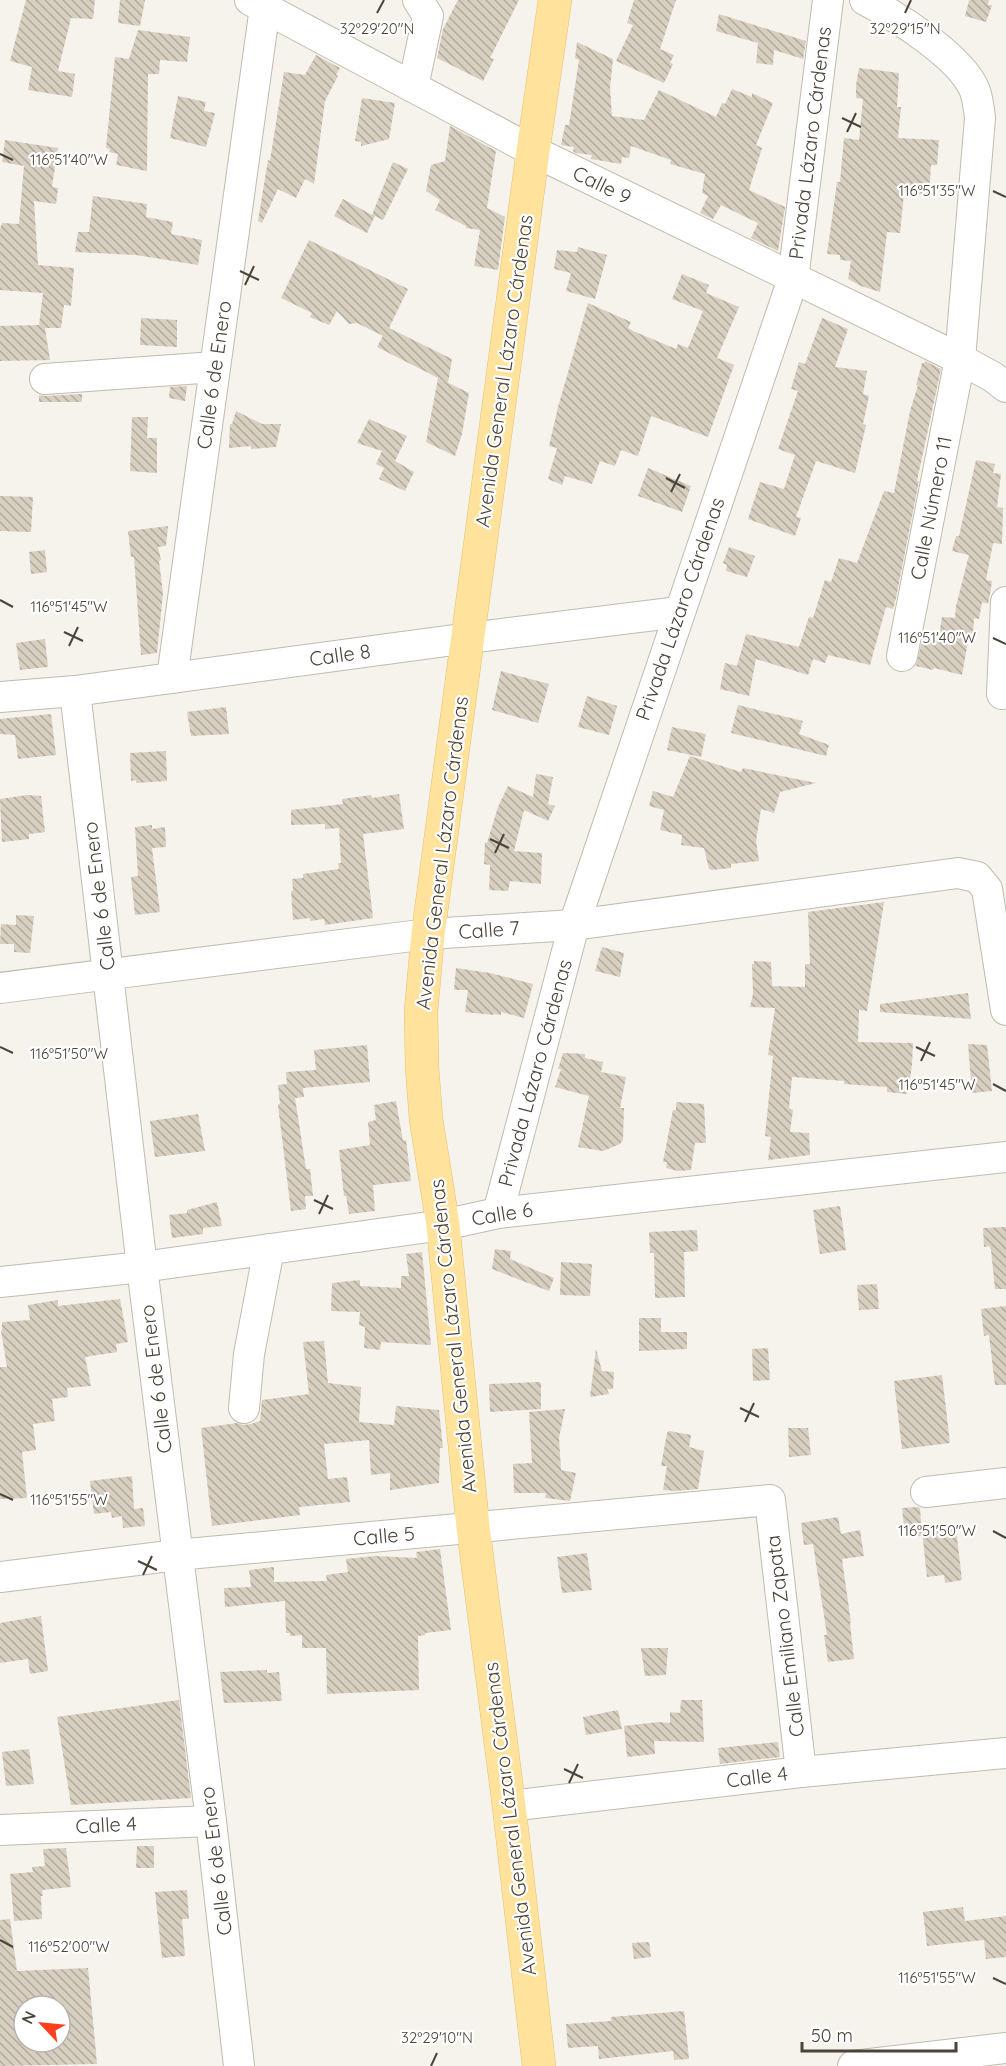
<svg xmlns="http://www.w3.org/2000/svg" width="1006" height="2066" viewBox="0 0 1006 2066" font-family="Quicksand,sans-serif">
  <defs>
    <pattern id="building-back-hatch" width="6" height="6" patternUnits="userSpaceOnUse" patternTransform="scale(1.5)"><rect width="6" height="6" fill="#d8cfc1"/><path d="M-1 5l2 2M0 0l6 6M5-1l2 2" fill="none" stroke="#b1aa9e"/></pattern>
  </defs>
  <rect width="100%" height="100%" fill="#f6f3ec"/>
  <!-- building -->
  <g fill="url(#building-back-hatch)" fill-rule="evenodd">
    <path d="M26,0H95L93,19L71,18L58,71L75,74L72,97L28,90L32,67L10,61Z"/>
    <path d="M120,0H145L140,26L118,23Z"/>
    <path d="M458,0H519L490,58L494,59L483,81L437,58L443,29Z"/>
    <path d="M634,0H676L660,49L674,55L670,63L673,64L664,83L616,61L633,25L627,23Z"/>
    <path d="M969,0H989L988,5H992L986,22L965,16Z"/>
    <path d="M719,14L806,41L803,59L774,50L773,65L756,63L758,43L716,31Z"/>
    <path d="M138,30L190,37L187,62L160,60L159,74H148L147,171L116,165L118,154L109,152L110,149L106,148L115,57L129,59Z"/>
    <path d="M577,42L613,59L610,88L612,116L644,120L659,90L716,117L722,103L725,104L732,89L752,97V93L773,103L756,145L762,148L749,190L785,207L778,251L751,238L758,223L721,205L713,219L700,213L708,196L702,193L705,174L670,164L671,160L631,146L629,158L622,157L621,164L591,159L592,155L576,153L573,151L574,147L561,145L565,125H569L579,60L575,58Z"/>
    <path d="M316,55L340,68L336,75L338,76L325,101L314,184L305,179L296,198L278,189L262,223L258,221L268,160L270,161L284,72L305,75Z"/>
    <path d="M859,68L899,73L897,107H901L898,138L939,140L937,165H931L929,195L904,193L900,233L887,232L880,292L861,286L848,279L851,261L840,260V255L827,254L837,182H840L844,138L859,140L863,99L856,98V85Z"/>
    <path d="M178,96L206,102L204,111L215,113L206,147L170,138Z"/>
    <path d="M362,98L395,103L389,139L361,146V142L355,141Z"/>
    <path d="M450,126L496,151L487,208L505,217L498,270L474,266L480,230L466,228V226L435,210L440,200L426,191L431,165L445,161Z"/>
    <path d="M5,140L58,148L52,187L58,188L56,204L34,201L38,265L74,268L71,306L64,305L61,328H45L50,360L0,361V326L39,325L43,293L0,290V229L2,223L19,224L24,166L2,162Z"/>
    <path d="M393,162L408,169L383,220L375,216L367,233L334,216L343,199L372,215Z"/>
    <path d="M93,196L147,204L146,217L173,222L171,234L202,240L198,265L136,255L75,252L78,232H89Z"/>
    <path d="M309,240L408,289L389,328L452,359L448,383L377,347L383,336L357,323L349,324L337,311L329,325L310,317L312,313L281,298Z"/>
    <path d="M578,247L607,255L595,299L566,291L571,273L554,269L557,250L577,252Z"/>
    <path d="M682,274L709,285L706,293L739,307L717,358L734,365L708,437L651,416L638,456L621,450L615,466L600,461L592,484L565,476L562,485L548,479L557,448L549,446L558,407L588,303L631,322L628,328L633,331L676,349L678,344L688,348L703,311L672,299Z"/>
    <path d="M141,318L177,320V347L140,345Z"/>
    <path d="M822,318L848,329L835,367L867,371L863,394L869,396L863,424L866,425L855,473L816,461L796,517L801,518L795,536L748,519L760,482L784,489L795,455L778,449L798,391L791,389L799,362L805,364Z"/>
    <path d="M925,361L941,369L917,481H919L896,598L893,609L886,607L870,665L828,655L825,663L813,659L808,675L756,659L749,696L720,689L725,663L737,666L746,634L799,647L809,617L813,618L825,580L831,582L839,558L857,563L884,491L894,493L910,411L918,385H916L922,363H924Z"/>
    <path d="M438,378L469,393L462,434L455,456L426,442Z"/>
    <path d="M187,386L185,401L169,398L170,387Z"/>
    <path d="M82,394V402H39V395L46,396Z"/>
    <path d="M236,411L262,424H281L276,447L251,449V446L229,448L230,424H232Z"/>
    <path d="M132,417H148L147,438H157V473L130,471Z"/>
    <path d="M369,419L407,436L395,461L414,472L405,491L379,479L384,468L376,464L382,451L357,443Z"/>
    <path d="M976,460L995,464L993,473L1001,474L997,507L1003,508L1002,544L993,543L986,580L992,581L990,594L988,604L982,602L979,619L974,618L973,636H969L962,675L934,668L933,670L916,666L924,632L939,636L942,617L955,618L956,606L969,555L952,551L956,536H959Z"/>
    <path d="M648,468L691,486L682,512L638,496Z"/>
    <path d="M0,496L33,497L31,532L0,531Z"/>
    <path d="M168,526L166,546L158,547L161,560L159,561L163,593L157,653L141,655L134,557H131L128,531Z"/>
    <path d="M729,547L755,556L747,577L726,571L727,565L723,563Z"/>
    <path d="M45,550L47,572L31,574L29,552Z"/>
    <path d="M45,639L48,667L20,670L16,643Z"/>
    <path d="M501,671L549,684L538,723L492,710Z"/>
    <path d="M587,696L617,706L609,735L578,727Z"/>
    <path d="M738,705L803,721L799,734L829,745L826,756L731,733Z"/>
    <path d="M226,707L229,734L191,736L187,712Z"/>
    <path d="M51,714L56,755L18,759L15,735L0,734V719Z"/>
    <path d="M672,727L706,734L701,757L667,750Z"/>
    <path d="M166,751L167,781L136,783V780L131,781L130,753Z"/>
    <path d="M690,756L741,772L743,768L816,783L780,792L774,813L761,809L756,841L759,861L731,864V868L712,870L709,869L704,848L681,845L682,835L660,830L664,810L649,806L653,791L673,797Z"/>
    <path d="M536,774L553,777L548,804L555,806L548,821L524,810L514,851L542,853L541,884L510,881L508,891L489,890L490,865L484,864L485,842L487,843L498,807L508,786L533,797Z"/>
    <path d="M399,794L404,829L363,834L373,918L325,925L324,919L310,921V918L293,920L291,891H293L292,879L303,878V874L339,869L338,863H341L339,828L325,829V824L291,825V810L343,804L342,799L371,795L372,798Z"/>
    <path d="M27,795L41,796L45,832L29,834V839L2,842L0,799Z"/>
    <path d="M152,825V829L165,827L166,847L152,848L160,912L135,915L131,877L138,876L135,827Z"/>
    <path d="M884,902L867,1011L859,1010L858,1042L913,1043L912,1065L910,1079H908L907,1094L887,1092V1087L844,1084V1081L792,1077L789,1108L793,1110L790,1132L809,1133L810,1155L768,1160L771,1137L765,1136L773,1056L768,1055L775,1008L750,1007L753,994L752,964H754V961L771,962L772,986L805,987V964H810L808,912Z"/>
    <path d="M16,915L34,916L30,953L14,952V944H0L1,924L16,925Z"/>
    <path d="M602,947L624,953L620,977L595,971Z"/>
    <path d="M456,968L490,973L533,984L524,1018L501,1012V1015L493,1014V1015L465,1012L468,990H454Z"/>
    <path d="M968,993L971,1019L880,1012V1004Z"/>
    <path d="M968,1044L987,1045L992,1091L972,1093Z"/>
    <path d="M367,1045L370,1082L303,1088L304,1097L295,1098L306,1169H310L313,1196H305L306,1209L291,1211L279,1114L278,1104H280L278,1085L287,1084L286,1072L316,1070L314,1050Z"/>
    <path d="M563,1053L585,1054V1058L603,1062L601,1072L626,1077L620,1108H624L623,1140L620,1144L603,1151L578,1147L589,1096L555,1087L561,1069H558Z"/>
    <path d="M396,1101L403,1141L406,1140L411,1181L373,1185L375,1211L349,1214L346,1196H344L339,1150L370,1145L368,1122L376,1120L374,1105Z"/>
    <path d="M676,1102L704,1104L706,1143H695L691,1170L678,1171L666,1168L667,1162H663L673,1110H676Z"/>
    <path d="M198,1114L205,1151L155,1157L150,1121Z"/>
    <path d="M217,1202L222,1226L203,1228V1234L172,1238L169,1215L187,1213V1210Z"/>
    <path d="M840,1206L846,1250L820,1254L813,1210Z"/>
    <path d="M1006,1227V1289H995L991,1250L989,1246L984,1247L983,1228Z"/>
    <path d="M697,1230L698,1251L684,1252L685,1297L655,1298L654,1253H650L649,1232Z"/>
    <path d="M495,1249L511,1251L510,1259L554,1278L549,1291L492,1269Z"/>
    <path d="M422,1252L431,1345L381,1342L380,1350L364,1348L365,1327L359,1325L360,1312L331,1311L332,1283L360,1280V1286L401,1288V1276H409L406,1254Z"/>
    <path d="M561,1262L592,1264L590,1296L560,1295Z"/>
    <path d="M877,1284L879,1309L859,1310L857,1285Z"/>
    <path d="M120,1299L128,1342L116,1344L117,1352L85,1357L91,1386L67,1388L68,1397L52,1399L55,1421L33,1424L36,1450L22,1452L27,1498L0,1499V1367H7L1,1331L2,1330V1322L30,1320L28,1305L58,1300V1306Z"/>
    <path d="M1006,1306V1385H995L989,1335L984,1336L981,1309Z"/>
    <path d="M639,1318H661V1332H687V1349L639,1351Z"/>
    <path d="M324,1341L328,1383L361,1387L359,1422L394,1425L396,1406L439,1410L443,1448H440L439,1483L390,1490V1473L371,1475L369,1440L324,1444L328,1479L347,1477L350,1502L299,1507L300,1515L212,1526L201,1428L237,1423L243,1425L251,1424L260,1421L262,1400L309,1394L303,1342Z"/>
    <path d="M768,1348L770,1380L753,1381L752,1349Z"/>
    <path d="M596,1349L602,1371L614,1372L613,1389H607L609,1394L590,1397Z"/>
    <path d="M942,1375L950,1443L902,1449L894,1381Z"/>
    <path d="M539,1382L541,1383V1409L490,1412L489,1384Z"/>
    <path d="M565,1409L559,1438L561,1470L576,1473L570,1501L545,1498L546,1493H514L513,1464L532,1463L529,1412Z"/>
    <path d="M788,1428H808L811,1455L789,1457Z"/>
    <path d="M669,1431L691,1435L689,1447L704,1451L698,1489L675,1491L663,1490L667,1466H661L667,1433Z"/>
    <path d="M132,1476L134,1509L143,1508L145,1526L123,1528L122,1516L112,1518L111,1512L94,1514L90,1481Z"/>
    <path d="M917,1507L920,1508L922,1536H905L902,1508Z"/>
    <path d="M838,1517L841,1534L860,1530L864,1556L842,1559L851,1623H850L854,1659L828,1662L824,1635H827L813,1544L804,1545L801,1523Z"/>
    <path d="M956,1529L962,1580L945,1583L944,1575L927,1577L922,1531Z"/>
    <path d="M440,1549L451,1630L425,1633V1635L418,1636L419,1690L327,1694L326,1648H302V1635L290,1636V1633H286L285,1601L225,1607L224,1588L251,1587L249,1570L274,1567V1582L327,1581L326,1575L348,1572L346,1559L375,1556L417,1558L416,1552Z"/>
    <path d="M587,1553L592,1590L562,1593L557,1557Z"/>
    <path d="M41,1616L48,1671L30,1674L28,1659L0,1663V1623Z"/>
    <path d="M641,1648H668L666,1675L645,1676Z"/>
    <path d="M267,1670V1673L279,1672L282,1701L224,1703L220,1672Z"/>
    <path d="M179,1700L191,1798L71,1805L57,1717Z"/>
    <path d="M681,1700H702L704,1742L654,1741L655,1754L627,1757L624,1726L658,1722L670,1723V1712L680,1713Z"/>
    <path d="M618,1710L622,1729L586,1735L583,1717Z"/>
    <path d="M778,1742L780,1757L720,1764L718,1748Z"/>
    <path d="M29,1749L34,1784L6,1786L2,1752Z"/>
    <path d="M137,1846H154V1868H136Z"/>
    <path d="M66,1848L71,1887L42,1890L43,1896H41L42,1919L14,1921L10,1874L33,1872L32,1867L45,1866L43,1849Z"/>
    <path d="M187,1890L189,1919H182L185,1956L162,1958L155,1892Z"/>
    <path d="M963,1907L965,1921L1006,1916V1957L986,1959L984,1940L927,1946L923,1912Z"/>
    <path d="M10,1919L17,1971L88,1968L97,2064L0,2066V1920ZM24,2006H60V2042H24Z"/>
    <path d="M649,1942L651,1957L634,1959L632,1943Z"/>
    <path d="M684,2011L689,2059L674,2060L673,2051L599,2059L598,2046L568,2048L566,2024L611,2021V2017Z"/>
  </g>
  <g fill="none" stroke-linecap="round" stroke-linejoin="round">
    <defs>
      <g id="minor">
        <path d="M250,0L533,151L960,359L993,377L1006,387"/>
        <path d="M865,0C896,16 962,57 975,91C978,100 979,109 980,118L960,359L902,656"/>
        <path d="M413,87L428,16L418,0"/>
        <path d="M45,379L215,367"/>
        <path d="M172,678L266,0"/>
        <path d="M75,691L142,1267L211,1821L239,2066"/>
        <path d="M1002,694L1006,602"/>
        <path d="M0,697L75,691L469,638L679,612"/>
        <path d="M0,988L428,934L574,925L958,873L977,877L987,889L1006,1010"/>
        <path d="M498,1213L574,925L793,279L828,0"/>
        <path d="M0,1282L142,1267L443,1225L498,1213L1006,1157"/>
        <path d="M244,1408L249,1354L269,1249"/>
        <path d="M926,1492L1006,1483"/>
        <path d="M0,1577L177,1555L770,1500L801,1772"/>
        <path d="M509,1806L801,1772L1006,1753"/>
        <path d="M0,1830L211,1821"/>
        <path d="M853,2066L1006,2048"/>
      </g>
      <path id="major" d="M539,2066L509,1806L473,1527L443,1225L426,1119L422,1067L421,1011L428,934L533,151L555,0"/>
    </defs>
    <!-- minor casing -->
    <use href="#minor" stroke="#c2bbae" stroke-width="32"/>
    <!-- major casing -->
    <use href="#major" stroke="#e6c16a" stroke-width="34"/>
    <!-- minor -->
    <use href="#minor" stroke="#fff" stroke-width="30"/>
    <!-- major -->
    <use href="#major" stroke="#ffe39c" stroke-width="33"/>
  </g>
  <!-- ticks -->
  <path fill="none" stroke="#4b4439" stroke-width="2" d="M377,13L384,0M905,13L911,0M842,118L861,127M847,132L856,113M0,154L13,160M993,191L1006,197M240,271L259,280M245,285L254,266M666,478L685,488M671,492L680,474M0,600L13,607M64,632L83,641M993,638L1006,644M69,646L78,627M490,839L509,848M495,853L504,834M0,1047L13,1053M916,1047L935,1056M921,1061L930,1042M993,1084L1006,1091M314,1200L333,1209M319,1214L328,1195M740,1408L759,1417M745,1422L754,1403M0,1494L13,1500M993,1531L1006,1538M138,1561L157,1570M143,1575L152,1556M564,1769L583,1778M569,1783L578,1764M0,1940L13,1947M993,1978L1006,1984M431,2066L437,2053"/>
  <g text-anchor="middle" stroke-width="4.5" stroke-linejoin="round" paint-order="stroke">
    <!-- street labels -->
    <g font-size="20" fill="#4b4439" stroke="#fff">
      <text transform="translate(810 143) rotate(-83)" y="7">Privada Lázaro Cárdenas</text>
      <text transform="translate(602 185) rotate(26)" y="7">Calle 9</text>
      <text transform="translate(504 371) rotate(-82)" y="7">Avenida General Lázaro Cárdenas</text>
      <text transform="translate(214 375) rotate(-82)" y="7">Calle 6 de Enero</text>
      <text transform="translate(931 508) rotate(-79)" y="7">Calle Número 11</text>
      <text transform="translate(680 609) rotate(-71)" y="7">Privada Lázaro Cárdenas</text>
      <text transform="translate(340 655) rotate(-8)" y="7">Calle 8</text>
      <text transform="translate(442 853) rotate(-83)" y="7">Avenida General Lázaro Cárdenas</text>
      <text transform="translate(99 896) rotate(-97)" y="7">Calle 6 de Enero</text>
      <text transform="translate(489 930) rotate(-4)" y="7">Calle 7</text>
      <text transform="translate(535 1073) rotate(-75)" y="7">Privada Lázaro Cárdenas</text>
      <text transform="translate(502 1214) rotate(-9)" y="7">Calle 6</text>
      <text transform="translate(453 1336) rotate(-96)" y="7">Avenida General Lázaro Cárdenas</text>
      <text transform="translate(156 1379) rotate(-97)" y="7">Calle 6 de Enero</text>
      <text transform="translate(384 1536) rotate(-5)" y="7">Calle 5</text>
      <text transform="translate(785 1636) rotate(-97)" y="7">Calle Emiliano Zapata</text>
      <text transform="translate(757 1777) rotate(-7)" y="7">Calle 4</text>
      <text transform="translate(510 1819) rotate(-97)" y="7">Avenida General Lázaro Cárdenas</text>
      <text transform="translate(106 1825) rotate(-3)" y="7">Calle 4</text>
      <text transform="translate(216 1861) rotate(-97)" y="7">Calle 6 de Enero</text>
    </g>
  </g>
  <g font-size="15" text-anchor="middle" fill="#4b4439" stroke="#fff" stroke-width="4.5" stroke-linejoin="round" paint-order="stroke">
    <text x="377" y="34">32°29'20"N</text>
    <text x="905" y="34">32°29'15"N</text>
    <text x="69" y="165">116°51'40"W</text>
    <text x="937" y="196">116°51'35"W</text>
    <text x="69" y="612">116°51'45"W</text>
    <text x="937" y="643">116°51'40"W</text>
    <text x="69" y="1059">116°51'50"W</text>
    <text x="937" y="1090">116°51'45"W</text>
    <text x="69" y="1505">116°51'55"W</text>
    <text x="937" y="1536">116°51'50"W</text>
    <text x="69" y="1952">116°52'00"W</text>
    <text x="937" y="1983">116°51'55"W</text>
    <text x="437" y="2043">32°29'10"N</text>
  </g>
  <!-- north arrow -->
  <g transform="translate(42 2024) rotate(296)"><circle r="28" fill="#ffffff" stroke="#b7b4b0" stroke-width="1.5"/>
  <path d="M0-4.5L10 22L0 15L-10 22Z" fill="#fc3f1d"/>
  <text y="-9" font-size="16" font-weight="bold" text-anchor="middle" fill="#4b4439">N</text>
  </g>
  <!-- scale -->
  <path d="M802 2042v9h154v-9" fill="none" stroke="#4b4439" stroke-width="3"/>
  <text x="811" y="2042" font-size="18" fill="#4b4439" stroke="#ffffff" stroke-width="4.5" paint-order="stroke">50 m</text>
</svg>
